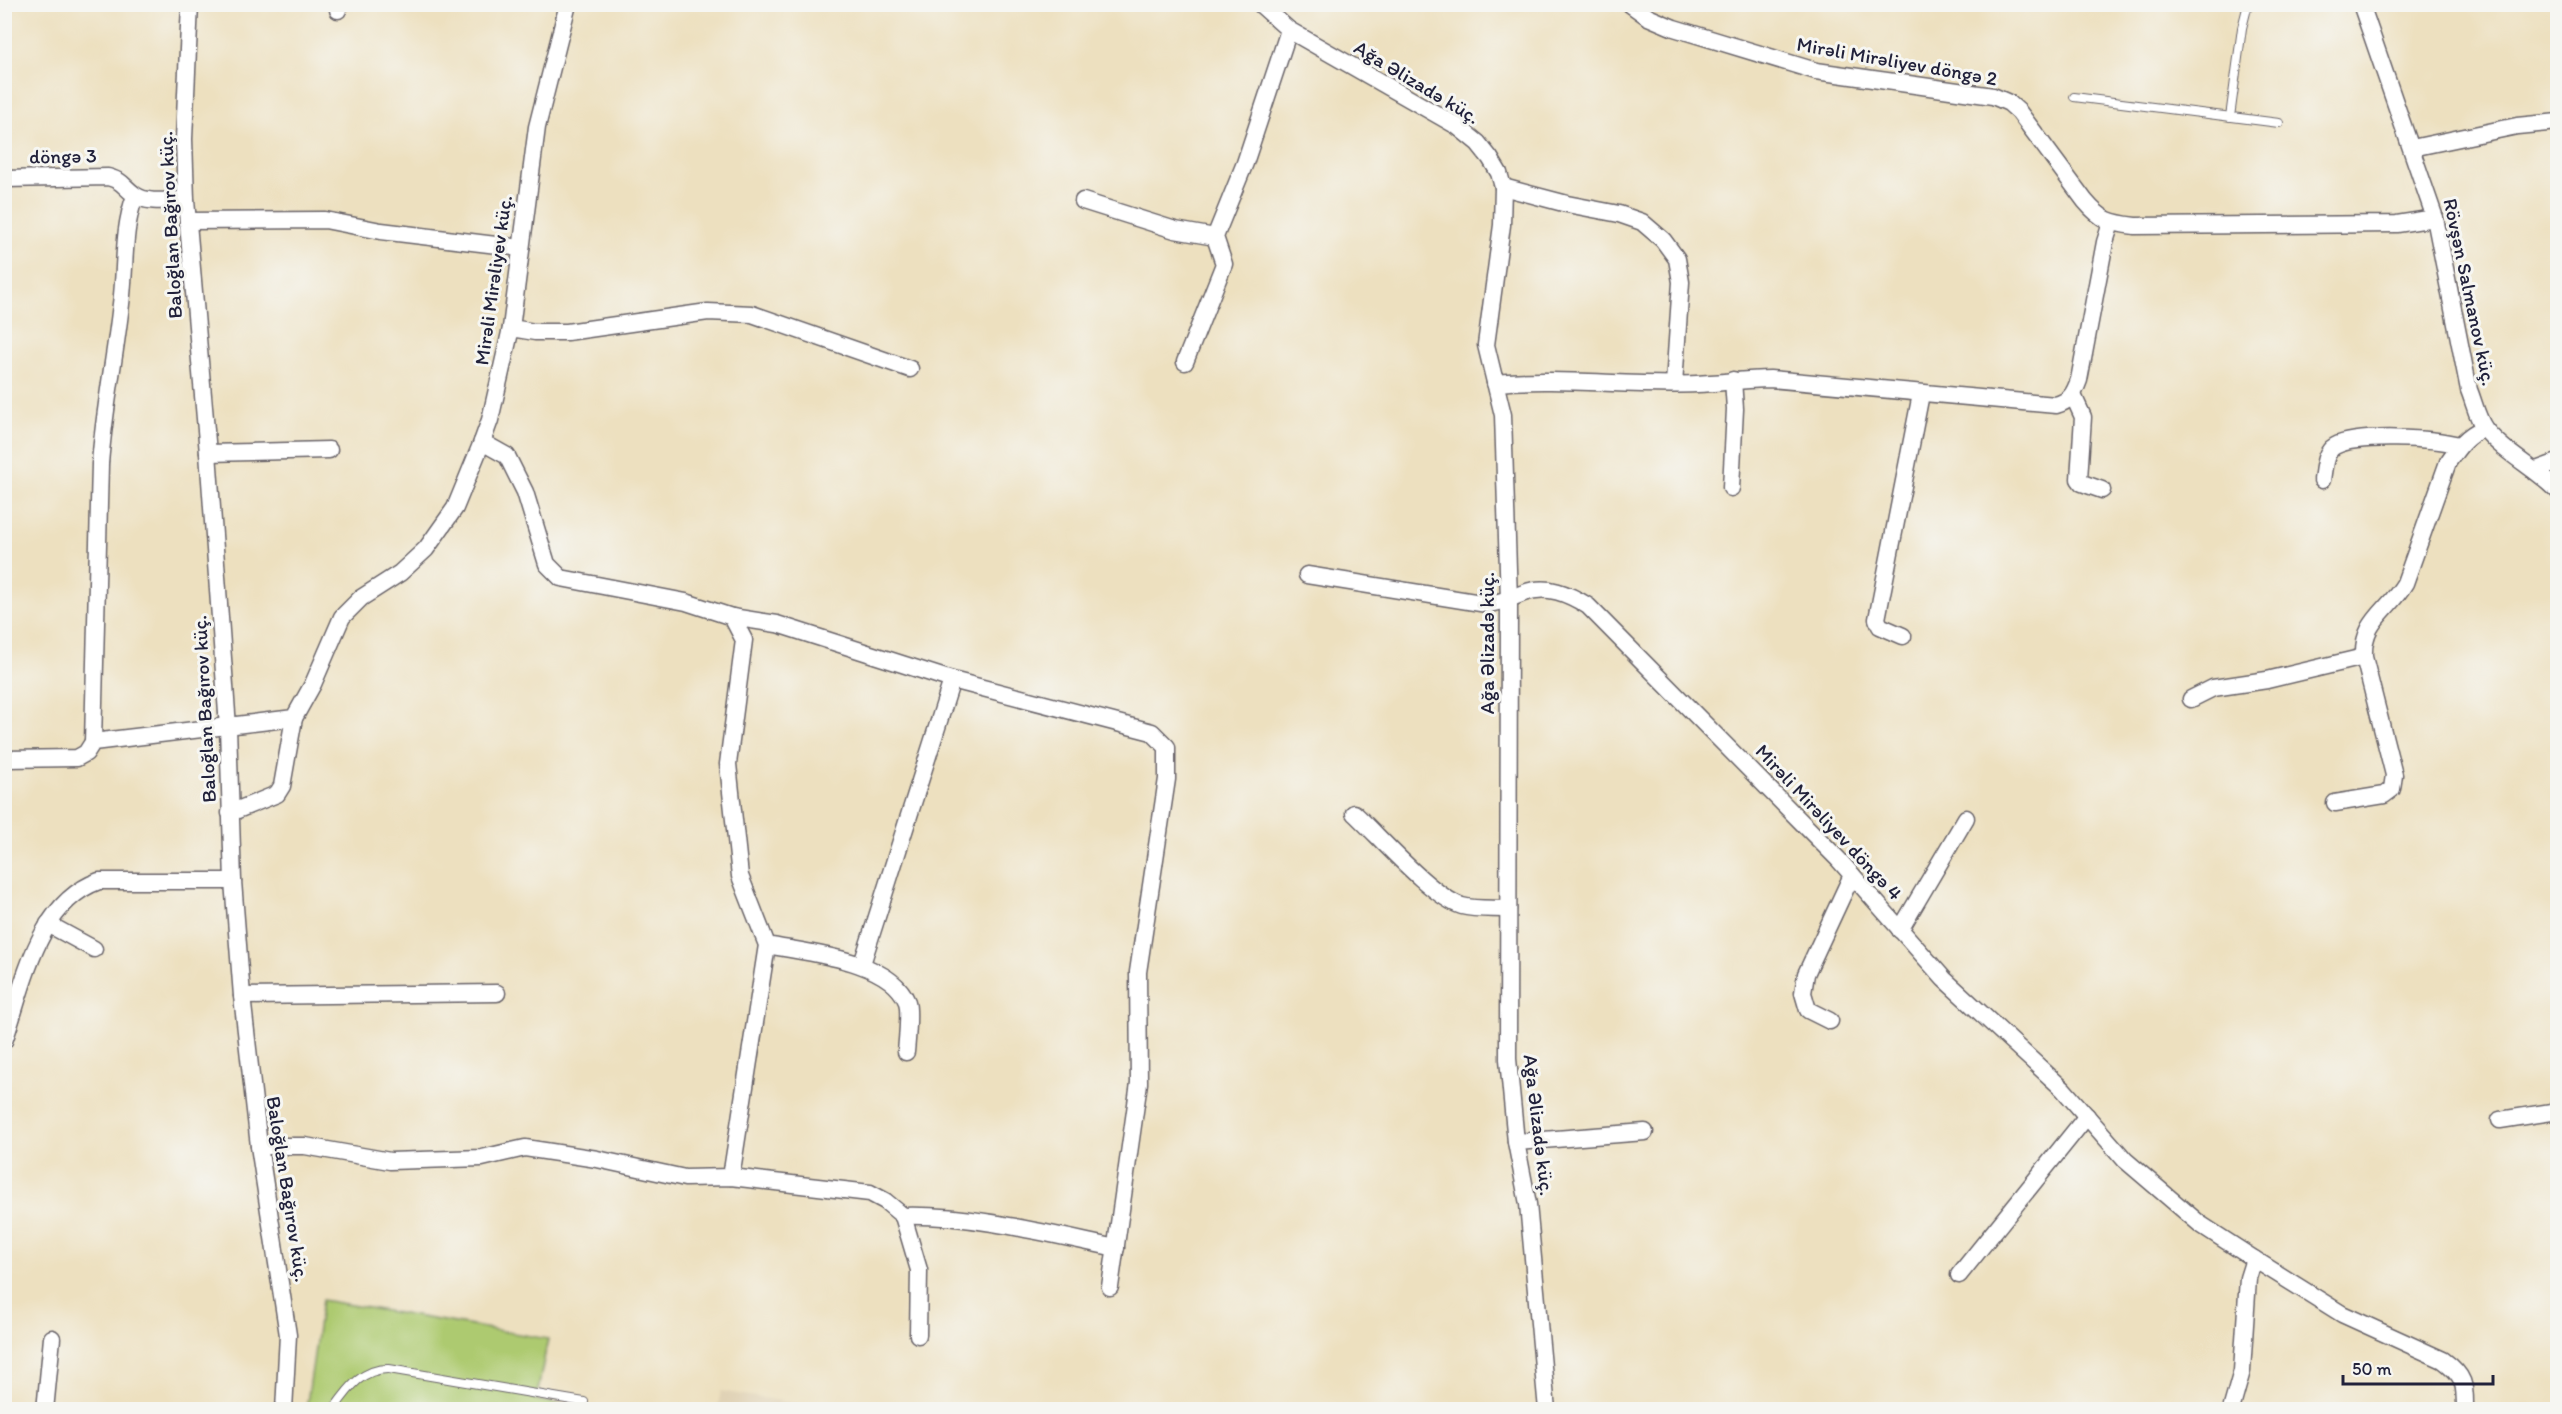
<svg xmlns="http://www.w3.org/2000/svg" width="2562" height="1414" viewBox="0 0 2562 1414" font-family="Itim,sans-serif">
  <rect width="100%" height="100%" fill="#f6f6f2"/>
  <filter id="ink" filterUnits="userSpaceOnUse"><feTurbulence type="fractalNoise" baseFrequency=".0167" numOctaves="2"/><feDisplacementMap in="SourceGraphic" scale="12" xChannelSelector="R" yChannelSelector="G"/><feConvolveMatrix kernelMatrix="1 2 1 2 8 2 1 2 1" color-interpolation-filters="sRGB"/></filter>
  <filter id="wash" filterUnits="userSpaceOnUse"><feTurbulence type="fractalNoise" baseFrequency=".008" numOctaves="4" result="noise"/><feDisplacementMap in="SourceGraphic" scale="24" xChannelSelector="R" yChannelSelector="G"/><feGaussianBlur stdDeviation="1.35" result="paint"/><feColorMatrix in="noise" values="0 0 0 0 0 0 0 0 0 0 0 0 0 0 0 0 0 1.4 0 .05"/><feComposite in="paint" operator="in"/></filter>
  <g filter="url(#wash)">
    <rect width="100%" height="100%" fill="#ede0bf"/>
    <!-- built -->
    <path fill="#e0d2b5" d="M721,1391L827,1409H717Z"/>
    <!-- green -->
    <path fill="#adca70" stroke="#687656" stroke-width="1.5" d="M322,1300L548,1339L536,1400L565,1405L564,1410H306Z"/>
  </g>
  <g filter="url(#ink)">
    <g fill="none" stroke-linecap="round" stroke-linejoin="round">
      <defs>
        <g id="lane">
          <path d="M2074,97L2279,123"/>
          <path d="M2230,117L2242,28L2248,4"/>
          <path d="M333,1410C348,1389 362,1368 389,1369L584,1402"/>
        </g>
        <g id="street">
          <path d="M190,4L184,139L186,200L208,453L228,727L233,881L242,996L259,1146L288,1335L284,1410"/>
          <path d="M1260,4L1289,30L1457,126L1478,143L1490,158L1499,173L1503,187L1502,225L1486,345L1503,415L1509,600L1508,1059L1516,1142L1528,1204L1547,1410"/>
          <path d="M1630,4L1648,17L1674,28L1816,71L1993,96L2009,103L2019,112L2085,201C2102,221 2110,223 2135,226L2397,224L2435,218"/>
          <path d="M2361,4L2435,218L2469,390C2474,402 2477,418 2485,429C2505,454 2536,468 2558,491"/>
          <path d="M338,10V4"/>
          <path d="M2412,148L2517,126L2558,122"/>
          <path d="M4,179L108,177C125,182 122,186 135,195C147,204 171,200 186,200"/>
          <path d="M1503,187L1567,204L1619,214L1642,222L1663,240L1677,259L1681,282L1674,384"/>
          <path d="M1083,201L1175,230L1215,237"/>
          <path d="M188,221L325,220L381,231L521,248"/>
          <path d="M511,328L535,332H567L708,312L752,314L910,369"/>
          <path d="M1185,362L1224,264L1215,237L1245,163L1289,30"/>
          <path d="M1495,383C1562,377 1630,387 1697,384C1722,383 1746,379 1770,379L2056,405C2070,401 2074,394 2079,380L2105,242L2111,223"/>
          <path d="M2073,395L2083,417L2079,479L2082,483L2102,490"/>
          <path d="M482,442L507,456L525,492L547,564L561,578L686,602L732,617L744,640L728,764L740,876L767,945L731,1177"/>
          <path d="M208,453L329,450"/>
          <path d="M2536,470L2558,462"/>
          <path d="M2322,480C2324,469 2324,452 2335,446C2357,434 2434,438 2459,445"/>
          <path d="M1731,488L1735,409L1733,380"/>
          <path d="M1307,575L1487,604C1501,603 1511,598 1524,593C1547,584 1569,594 1588,606L1838,859L1944,979L2063,1089L2125,1160L2200,1224L2254,1259L2342,1314L2443,1360C2465,1376 2465,1384 2465,1410"/>
          <path d="M732,617L777,624L952,680L1152,732L1167,747V779L1138,972L1139,1083L1110,1287"/>
          <path d="M1903,636L1880,626L1877,619L1921,394"/>
          <path d="M2191,699L2213,688L2267,680L2364,657"/>
          <path d="M93,742L100,464C104,410 115,358 121,304C126,268 122,231 135,196"/>
          <path d="M4,759L77,758L86,753L93,742L294,718L313,684L342,617L361,598L400,573L426,549L455,508L482,442L490,420L511,328L537,127L568,4"/>
          <path d="M2335,803L2384,795L2392,789L2394,775L2364,657C2362,620 2388,612 2405,583L2448,462C2459,446 2466,436 2484,428"/>
          <path d="M230,813L277,794L282,786L294,718"/>
          <path d="M1354,813C1379,836 1432,897 1462,906C1476,910 1494,908 1508,909"/>
          <path d="M48,924L94,949"/>
          <path d="M1900,930L1966,818"/>
          <path d="M767,945C806,953 890,959 907,1002C910,1012 907,1040 906,1052"/>
          <path d="M862,964L952,680"/>
          <path d="M242,996L497,993"/>
          <path d="M1830,1021L1808,1010L1803,993L1806,974L1852,875"/>
          <path d="M4,1041C24,985 37,903 99,881H233"/>
          <path d="M2500,1120L2558,1111"/>
          <path d="M1516,1142L1645,1132"/>
          <path d="M259,1146H305L390,1161L482,1158L525,1148L597,1159L685,1178L731,1177L870,1193L885,1201L903,1216C971,1214 1049,1234 1116,1248"/>
          <path d="M903,1216L919,1270L918,1335"/>
          <path d="M1959,1275L2087,1116"/>
          <path d="M45,1410L52,1338"/>
          <path d="M2231,1410L2242,1371L2248,1278L2254,1259"/>
        </g>
      </defs>
      <!-- lane casing -->
      <use href="#lane" stroke="#696469" stroke-width="10"/>
      <!-- street casing -->
      <use href="#street" stroke="#696469" stroke-width="19"/>
      <!-- lane -->
      <use href="#lane" stroke="#fff" stroke-width="8"/>
      <!-- street -->
      <use href="#street" stroke="#fff" stroke-width="16"/>
    </g>
  </g>
  <g text-anchor="middle" stroke-width="6" stroke-linejoin="round" paint-order="stroke">
    <!-- street labels -->
    <g font-size="20" fill="#22223b" stroke="#f6f6f2">
      <text transform="translate(1897 61) rotate(10)" y="7">Mirəli Mirəliyev döngə 2</text>
      <text transform="translate(1417 82) rotate(31)" y="7">Ağa Əlizadə küç.</text>
      <text transform="translate(63 156) rotate(-1)" y="7">döngə 3</text>
      <text transform="translate(170 225) rotate(-93)" y="7">Baloğlan Bağırov küç.</text>
      <text transform="translate(493 280) rotate(-82)" y="7">Mirəli Mirəliyev küç.</text>
      <text transform="translate(2470 292) rotate(78)" y="7">Rövşən Salmanov küç.</text>
      <text transform="translate(1487 643) rotate(-90)" y="7">Ağa Əlizadə küç.</text>
      <text transform="translate(204 709) rotate(-93)" y="7">Baloğlan Bağırov küç.</text>
      <text transform="translate(1829 822) rotate(47)" y="7">Mirəli Mirəliyev döngə 4</text>
      <text transform="translate(1539 1125) rotate(83)" y="7">Ağa Əlizadə küç.</text>
      <text transform="translate(288 1189) rotate(81)" y="7">Baloğlan Bağırov küç.</text>
    </g>
  </g>
  <!-- margin -->
  <rect width="2562" height="1414" fill="none" stroke="#f6f6f2" stroke-width="24"/>
  <!-- scale -->
  <path d="M2343 1375v9h150v-9" fill="none" stroke="#22223b" stroke-width="3"/>
  <text x="2352" y="1375" font-size="18" fill="#22223b" stroke="#f6f6f2" stroke-width="4.5" paint-order="stroke">50 m</text>
</svg>
